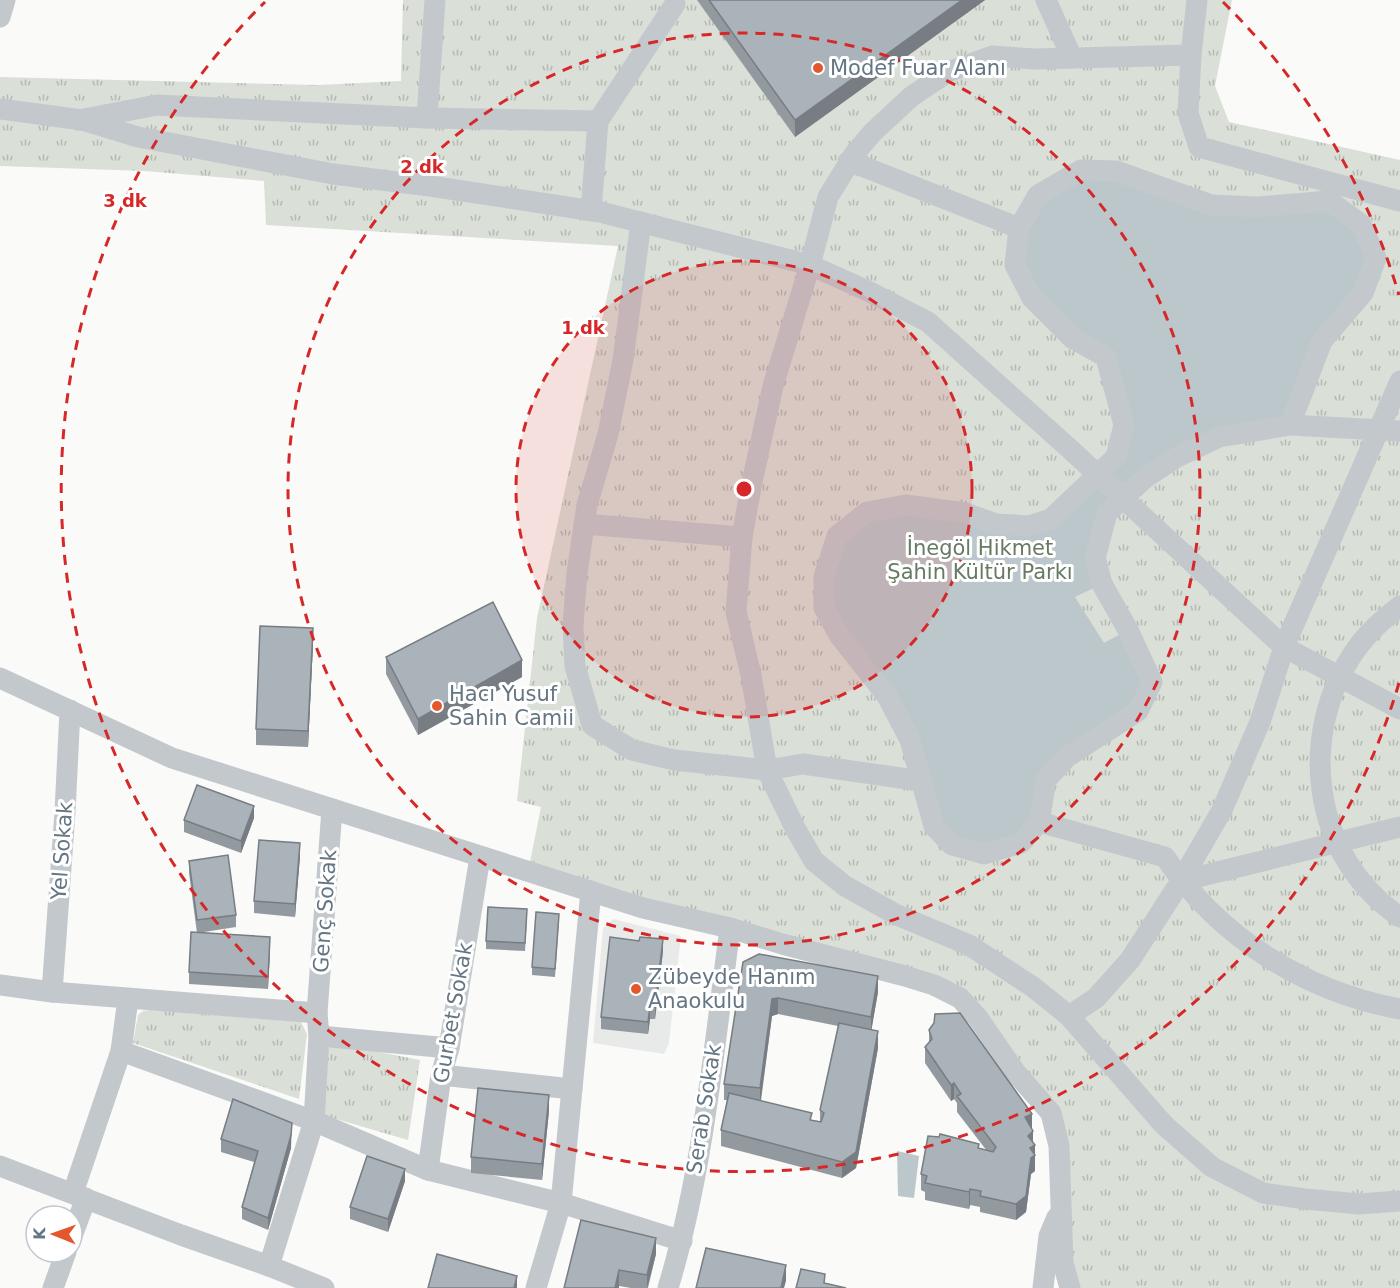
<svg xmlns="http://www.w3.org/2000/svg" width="1400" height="1288" viewBox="0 0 1400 1288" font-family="'DejaVu Sans',sans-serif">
  <defs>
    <pattern id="grass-tufts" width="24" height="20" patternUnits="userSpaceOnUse" patternTransform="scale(1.5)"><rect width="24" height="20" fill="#dadfd7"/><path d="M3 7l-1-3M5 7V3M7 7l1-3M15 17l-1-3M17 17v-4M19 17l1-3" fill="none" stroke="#b4b9b4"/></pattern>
  </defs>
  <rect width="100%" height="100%" fill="#fafaf8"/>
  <!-- built -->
  <path fill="#e8e9e9" d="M613,919L681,936L669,1043L664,1054L593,1043L603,928Z"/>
  <!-- grass -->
  <g fill="url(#grass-tufts)">
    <path d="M403,0H1232L1215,86L1229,122L1400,160V1288H1070L1051,1113L960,998L528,872L541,807L517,801L537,618L618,246L266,225L264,181L145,171L0,166V77L318,85L401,81Z"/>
    <path d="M151,1010L301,1022L307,1034L299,1099L133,1043L138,1015L143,1011Z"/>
    <path d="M334,1043L420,1060L408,1140L326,1116L322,1108L328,1049Z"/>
  </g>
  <!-- water -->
  <g fill="#bbc7cb">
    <path d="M1081,170L1211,205L1329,201L1376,258L1322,341L1290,425L1219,437L1108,513L1102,584L1075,597L1104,643L1128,630L1152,682L1138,711L1067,757L1021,843L952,845L910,740L839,635L824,577L837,536L867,512L1030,526L1116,457L1124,425L1106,357L1072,338L1015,265L1038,195Z"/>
    <path d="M897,1151L919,1156L914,1198L898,1196Z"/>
  </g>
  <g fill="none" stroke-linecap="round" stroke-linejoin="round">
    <!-- minor -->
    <g stroke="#c3c8cc" stroke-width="21">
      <path d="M1046,0L1072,58"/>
      <path d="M1197,0L1191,55L1188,113L1199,147L1400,201"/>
      <path d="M0,17L5,0"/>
      <path d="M1191,55L1035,59L992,56L948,72L912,96L873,132L855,153L828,197L810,265L773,386L752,482L742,537L736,612L751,675L767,770L795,828L814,861L845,886L897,915L969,945L1033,987L1069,1016L1164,1125L1212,1167L1263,1193L1305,1199L1359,1204L1400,1201"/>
      <path d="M0,109L82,120L138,137L333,174L430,186L600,212L810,265L870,292L928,322L1071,450L1284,647L1400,709"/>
      <path d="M427,118L435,0"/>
      <path d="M84,119L157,105L427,118L598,121"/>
      <path d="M849,161L1019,228"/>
      <path d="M1081,170L1116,171L1211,205L1258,207L1329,201L1361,224L1376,258L1363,293L1322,341L1290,425L1219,437L1177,457L1145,478L1107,513L1095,558L1102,584L1128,630L1152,682L1138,711L1067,757L1046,780L1039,822L1021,843L984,854L952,845L934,826L910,740L887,696L839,635L824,608V577L837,536L867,512L906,505L965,513L996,524L1029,526L1051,519L1116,457L1124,425L1106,357L1072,338L1032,298L1015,265L1019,228L1038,195Z"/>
      <path d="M591,211L598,121L675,4"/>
      <path d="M641,222L623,360L608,434L587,505L577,573L573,626L575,666L592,725L632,750L674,760L767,770L803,764L922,781"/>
      <path d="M1290,425L1400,431"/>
      <path d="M584,524L742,537"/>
      <path d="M1400,606C1384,619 1369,631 1357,648C1296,733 1311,857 1400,917"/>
      <path d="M0,678L172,758L643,908L730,928L782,944L905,976L934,985L960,998L978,1018L1016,1073L1051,1113L1059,1146L1063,1263L1070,1288"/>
      <path d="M1039,822L1165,857C1219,937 1305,992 1400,1009"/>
      <path d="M1181,881L1400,827"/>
      <path d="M0,985L52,992L317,1013"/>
      <path d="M52,992L65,812L70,710"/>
      <path d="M1069,1016L1096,998L1130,960L1181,881L1222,810L1260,722L1284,647L1400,381"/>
      <path d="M319,1036L449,1048"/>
      <path d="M121,1051L314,1121L428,1170L561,1203L682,1241"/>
      <path d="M441,1075L572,1089"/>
      <path d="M0,1166L181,1235L269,1266L324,1288"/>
      <path d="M428,1170L441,1075L449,1048L480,857"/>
      <path d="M73,1193L121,1051L128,999"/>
      <path d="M72,1236L86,1198"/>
      <path d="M269,1266L314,1121L319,1036L317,1013L332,809"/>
      <path d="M53,1288L66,1252"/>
      <path d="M536,1288L561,1203L591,891"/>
      <path d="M668,1288C703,1172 714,1048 730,928"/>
      <path d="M1043,1288L1049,1236L1057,1217"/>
    </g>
  </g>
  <!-- wall -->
  <g fill="#929a9f" fill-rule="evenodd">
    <path d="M697,0H985L795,137Z"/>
    <path d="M313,644L308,747L256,745V729Z"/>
    <path d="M386,657L522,677L418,735L386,674Z"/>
    <path d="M254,818L241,853L184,832V820Z"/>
    <path d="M300,856L295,917L254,913V901Z"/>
    <path d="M189,861L236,915V927L198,933L270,949L268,989L189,984V972L197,933L189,873Z"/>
    <path d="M527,917L525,951L486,949V941Z"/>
    <path d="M559,922L555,977L532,975V967Z"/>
    <path d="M663,951L655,1019H650L648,1034L601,1029V1017Z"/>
    <path d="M743,962L878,992L871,1030L878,1048L856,1168L842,1178L721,1146V1130L727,1100H724V1084ZM778,1014L838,1026L820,1110V1122L812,1120L761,1101L772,1016Z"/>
    <path d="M929,1030L1032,1128L1033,1143L1035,1145V1171L1031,1174L1026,1212L1016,1220L980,1212V1207L970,1205L969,1209L925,1200V1192L921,1190V1174L979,1149L987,1151L957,1112V1103L954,1099L951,1101L925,1063V1047L929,1042Z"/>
    <path d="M549,1111L542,1180L471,1173V1157Z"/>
    <path d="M221,1139L291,1148L268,1230L242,1219V1207L254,1162L221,1152Z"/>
    <path d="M405,1181L388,1232L350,1219V1207Z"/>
    <path d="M656,1254L648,1288H631L619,1286L564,1288Z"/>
  </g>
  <!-- shaded-wall -->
  <g fill="#777d82">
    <path d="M962,0H985L795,137V120Z"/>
    <path d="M313,628V644L308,747V731Z"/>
    <path d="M522,660V677L418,735V719Z"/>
    <path d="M254,806V818L241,853V841Z"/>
    <path d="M300,843V856L295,917V904Z"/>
    <path d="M270,937V949L268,989V977Z"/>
    <path d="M663,939V951L655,1019V1007Z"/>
    <path d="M878,976V992L871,1033V1017Z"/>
    <path d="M778,998V1014L772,1016L760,1104V1088L772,999Z"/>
    <path d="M650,1007V1019L648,1034V1022Z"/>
    <path d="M878,1031V1048L856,1168L842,1178V1162Z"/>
    <path d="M954,1083V1099L951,1101V1085Z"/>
    <path d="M549,1095V1111L542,1180V1164Z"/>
    <path d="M1032,1114V1130L1025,1117Z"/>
    <path d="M292,1123L291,1148L268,1230V1218Z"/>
    <path d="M1033,1131V1146L1035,1145V1171L1031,1174L1026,1212L1016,1220V1204L1028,1136Z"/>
    <path d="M405,1169V1181L388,1232V1219Z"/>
    <path d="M970,1189V1205L969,1209V1192Z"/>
    <path d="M656,1238V1254L647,1288V1275Z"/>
    <path d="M786,1265V1281L784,1288H781Z"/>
    <path d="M619,1270V1288H615Z"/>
    <path d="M517,1276V1288H514Z"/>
  </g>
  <!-- building -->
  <g fill="#aab3b9" stroke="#777d82" stroke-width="1.5">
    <path d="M709,0H962L795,120Z"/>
    <path d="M493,602L522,660L418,719L386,657Z"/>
    <path d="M260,626L313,628L308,731L256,729Z"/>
    <path d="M197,785L254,806L241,841L184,820Z"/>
    <path d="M259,840L300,843L295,904L254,901Z"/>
    <path d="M228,855L236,915L197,920L189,861Z"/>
    <path d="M488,907L527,909L525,943L486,941Z"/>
    <path d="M536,912L559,914L555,969L532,967Z"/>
    <path d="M191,932L270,937L268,977L189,972Z"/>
    <path d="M610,937L639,941L640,937L663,939L655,1007H650L648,1022L601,1017Z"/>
    <path d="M759,954L878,976L871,1017L778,998L772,999L760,1088L724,1084L743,962Z"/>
    <path d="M960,1013L1032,1114L1025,1117L1033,1131L1028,1136L1035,1145L1030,1148L1035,1155L1031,1158L1026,1196L1016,1204L980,1196L981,1191L970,1189L969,1192L925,1183L927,1176L921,1174L928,1136L939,1137L940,1134L979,1144L978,1148L993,1152L996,1147L957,1096L961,1094L954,1083L951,1085L925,1047L932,1039L929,1030L934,1023L935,1014Z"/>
    <path d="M839,1023L878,1031L856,1152L842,1162L721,1130L729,1093L812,1113L810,1120L821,1122L824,1113L820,1110Z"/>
    <path d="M478,1088L549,1095L542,1164L471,1157Z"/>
    <path d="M233,1099L292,1123L291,1135L268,1218L242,1207L258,1151L221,1139Z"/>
    <path d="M367,1156L405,1169L388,1219L350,1207Z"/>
    <path d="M581,1220L656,1238L647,1275L619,1270L615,1288H564Z"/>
    <path d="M706,1248L786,1265L781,1288H696Z"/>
    <path d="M437,1254L517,1276L514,1288H428Z"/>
    <path d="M801,1269L825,1274L824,1283L846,1288H796Z"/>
  </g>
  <!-- distance rings -->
  <circle cx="744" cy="489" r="228" fill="#d62828" fill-opacity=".12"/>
  <g fill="none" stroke="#d62828" stroke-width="3" stroke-dasharray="10 8">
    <circle cx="744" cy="489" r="228"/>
    <circle cx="744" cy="489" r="456"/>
    <path d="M1399 683A683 683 0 1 1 265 2M1223 2A683 683 0 0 1 1399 295"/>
  </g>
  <!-- markers -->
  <g fill="#e4572e" stroke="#fff" stroke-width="2">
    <circle cx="818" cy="68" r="6"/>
    <circle cx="437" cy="706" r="6"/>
    <circle cx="636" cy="989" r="6"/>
  </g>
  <g text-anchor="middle" stroke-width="6" stroke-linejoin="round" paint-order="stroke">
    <!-- poi labels -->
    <g font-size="21" fill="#657683" stroke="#fff" text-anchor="start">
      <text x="830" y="75">Modef Fuar Alanı</text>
      <text x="449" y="701">Hacı Yusuf<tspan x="449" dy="24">Sahin Camii</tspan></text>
      <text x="648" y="984">Zübeyde Hanım<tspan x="648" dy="24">Anaokulu</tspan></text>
    </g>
    <!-- park labels -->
    <g font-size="21" fill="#687a64" stroke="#fff">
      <text x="980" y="555">İnegöl Hikmet<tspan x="980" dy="24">Şahin Kültür Parkı</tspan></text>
    </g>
    <!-- street labels -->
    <g font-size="21" fill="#657683" stroke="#fff">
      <text transform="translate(62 851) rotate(-86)" y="7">Yel Sokak</text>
      <text transform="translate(325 911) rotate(-86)" y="7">Genç Sokak</text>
      <text transform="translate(453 1013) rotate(-80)" y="7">Gurbet Sokak</text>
      <text transform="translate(704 1109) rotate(-81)" y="7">Serab Sokak</text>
    </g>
  </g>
  <circle cx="744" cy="489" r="9" fill="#d62828" stroke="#fff" stroke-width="3"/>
  <g font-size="18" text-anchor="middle" font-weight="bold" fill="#d62828" stroke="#fff" stroke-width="6" stroke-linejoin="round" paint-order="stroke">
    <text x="422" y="173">2 dk</text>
    <text x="125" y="207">3 dk</text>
    <text x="583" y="334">1 dk</text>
  </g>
  <!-- north arrow -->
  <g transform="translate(54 1234) rotate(271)"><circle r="28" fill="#ffffff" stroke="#c1c8cd" stroke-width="1.5"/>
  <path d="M0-4.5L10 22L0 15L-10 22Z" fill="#e4572e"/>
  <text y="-9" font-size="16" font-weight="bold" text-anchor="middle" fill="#657683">K</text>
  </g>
</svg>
